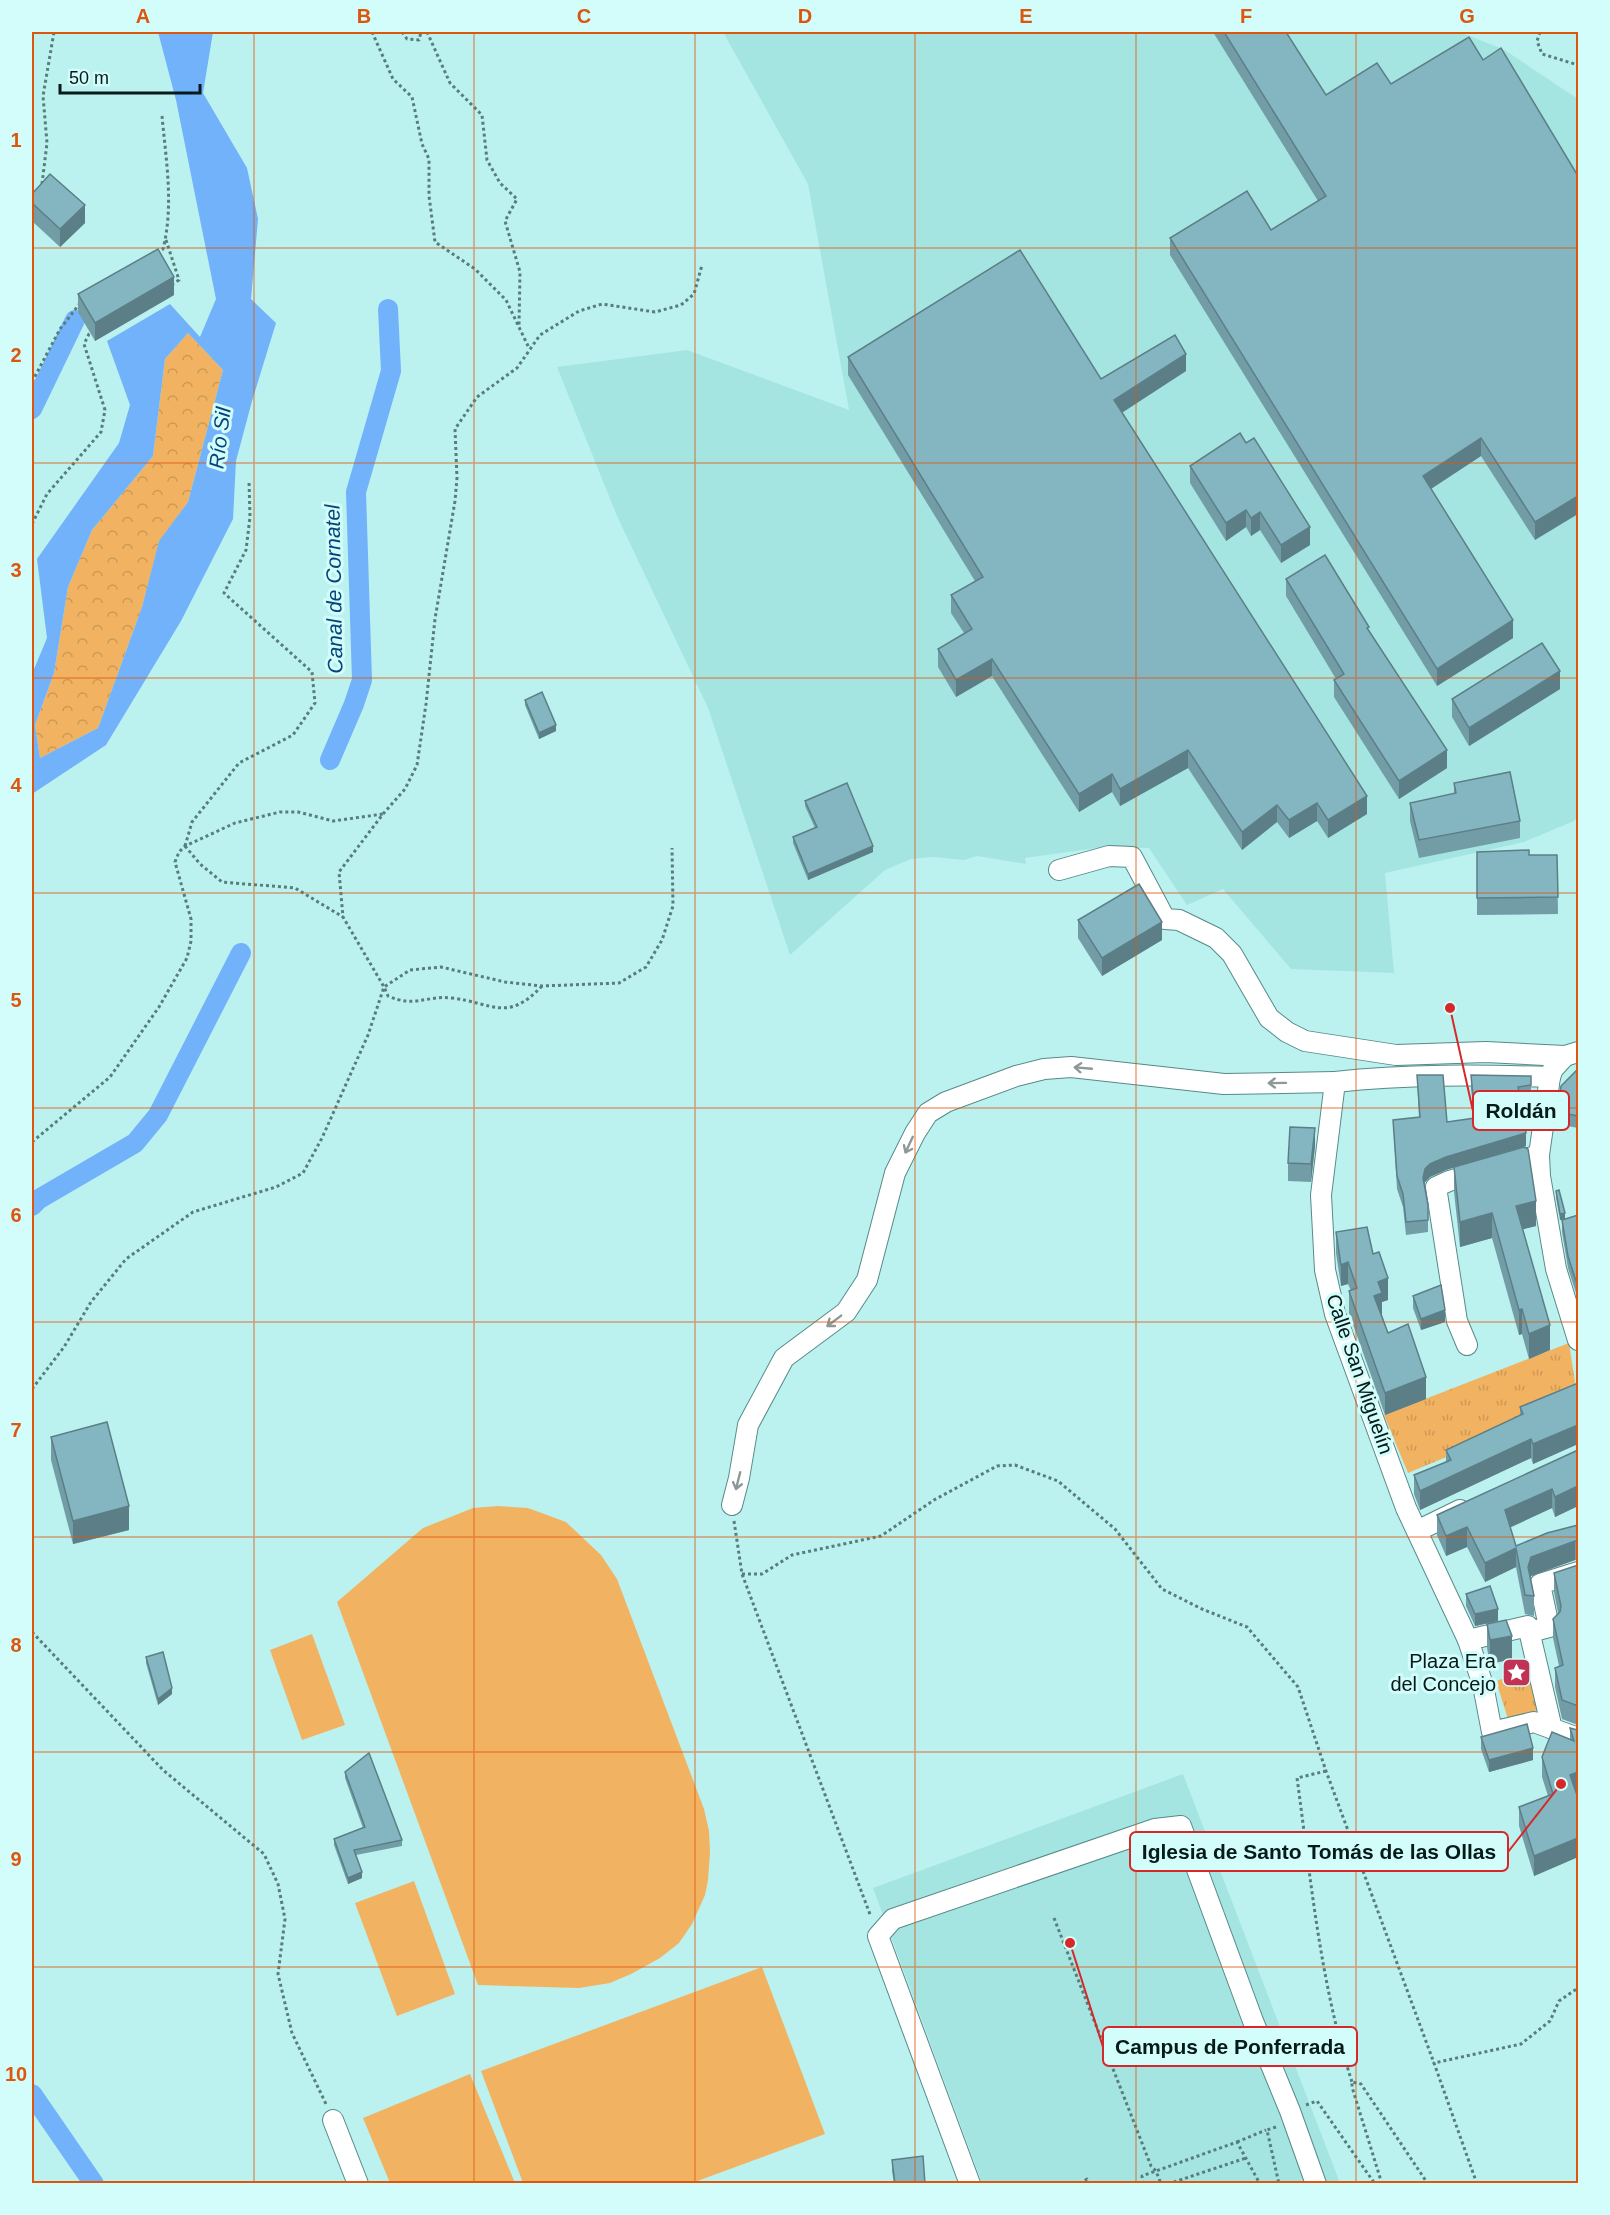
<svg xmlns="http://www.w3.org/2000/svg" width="1610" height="2215" viewBox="0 0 1610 2215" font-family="Arial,sans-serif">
  <defs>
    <pattern id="grass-tufts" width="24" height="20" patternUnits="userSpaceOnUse" patternTransform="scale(1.5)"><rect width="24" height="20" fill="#f1b362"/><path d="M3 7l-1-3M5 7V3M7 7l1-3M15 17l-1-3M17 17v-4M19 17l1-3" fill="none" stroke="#cd9954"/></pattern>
    <pattern id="forest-crowns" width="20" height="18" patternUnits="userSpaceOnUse" patternTransform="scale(1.5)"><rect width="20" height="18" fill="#f1b362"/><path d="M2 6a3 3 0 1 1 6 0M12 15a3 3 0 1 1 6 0" fill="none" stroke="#cd9954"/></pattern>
  </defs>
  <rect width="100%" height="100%" fill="#bbf2ef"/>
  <!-- built -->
  <g fill="#a5e5e1">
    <path d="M723,32H1459L1503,49L1578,99V816L1574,821L1524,842L1385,873L1394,973L1291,969L1223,889L1187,905L1149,848L1104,847L1025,858L1026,864L977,856L964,860L933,857L911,859L885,870L790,955L708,708L617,516L557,367L687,350L849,410L808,184Z"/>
    <path d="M1183,1774L1340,2183H982L873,1888Z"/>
  </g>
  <!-- grass -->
  <g fill="url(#grass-tufts)">
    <path d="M1569,1343L1578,1402L1408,1473L1384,1415Z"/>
    <path d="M1529,1670L1541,1709L1508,1719L1496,1681Z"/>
  </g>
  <!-- forest -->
  <path fill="url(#forest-crowns)" d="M188,333L223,370L188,502L159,542L142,607L98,728L40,758L35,725L54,673L68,587L92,530L153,456L165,359Z"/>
  <!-- pitch -->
  <g fill="#f1b362">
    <path d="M498,1506L528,1508L566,1522L601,1555L617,1579L704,1809L709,1831L710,1852L708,1880L705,1895L692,1924L679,1943L660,1958L631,1974L610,1983L579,1988L478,1985L337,1602L423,1528L473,1508Z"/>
    <path d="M312,1634L345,1725L302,1740L270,1650Z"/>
    <path d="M414,1881L455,1994L397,2016L355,1903Z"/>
    <path d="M762,1967L825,2134L692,2183H523L481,2071Z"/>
    <path d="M470,2074L515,2183H390L363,2118Z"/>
  </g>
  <!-- water -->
  <path fill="#71b2fa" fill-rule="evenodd" d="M158,32H213L203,93L247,168L258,219L251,299L276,323L252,401L236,461L233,519L181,621L106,745L32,794V674L47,638L37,559L119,443L130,405L107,341L170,304L200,337L216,299L176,100ZM188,333L223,370L188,502L159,541L142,607L98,728L40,758L35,725L54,673L68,587L92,530L153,456L165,359Z"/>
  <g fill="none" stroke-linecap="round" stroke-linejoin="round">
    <!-- canal -->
    <g stroke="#71b2fa" stroke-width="20">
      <path d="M32,409L75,320"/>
      <path d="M330,760L354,704L362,680L356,492L391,371L388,309"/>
      <path d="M32,1206L39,1199L135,1143L158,1115L241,953"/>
      <path d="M32,2094L94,2184"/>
    </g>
    <defs>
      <g id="minor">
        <path d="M1059,870L1109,856L1132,857L1165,919L1179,920L1216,938L1232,954L1269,1018L1287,1032L1305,1041L1396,1055L1486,1052L1565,1056L1578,1052"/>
        <path d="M1550,1077L1539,1155L1540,1176L1556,1269L1578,1340"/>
        <path d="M1467,1345L1457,1321L1436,1187L1449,1181L1539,1155"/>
        <path d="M732,1505L739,1478L748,1425L784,1358L846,1312L867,1280L895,1173L915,1133L928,1113L946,1102L1016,1076L1044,1069L1071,1067L1224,1084L1335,1082"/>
        <path d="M1417,1531L1460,1510"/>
        <path d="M1530,1632L1549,1627L1540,1584L1578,1572"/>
        <path d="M1468,1640L1406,1508L1335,1314L1325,1270L1321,1195L1335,1082C1407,1074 1478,1075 1550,1077L1553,1069L1565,1056"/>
        <path d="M1552,1729L1528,1626L1468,1640L1483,1685L1492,1732L1534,1722L1578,1738"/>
        <path d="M333,2120L358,2184"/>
        <path d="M970,2184L878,1936L893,1919L1155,1829L1181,1826L1253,2021L1290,2111L1316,2184"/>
      </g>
    </defs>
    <!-- minor casing -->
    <use href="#minor" stroke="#568a88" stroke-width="22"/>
    <!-- path -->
    <g stroke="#587d7b" stroke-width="3" stroke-dasharray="3 3" stroke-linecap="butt">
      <path d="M372,32L393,79L412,97L422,144L429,159V196L435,242L475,269L506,300L529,348"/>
      <path d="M402,32L407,39L419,40L421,32"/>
      <path d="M427,32L450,83L482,115L487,160L500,183L517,199L505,221L520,272L519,325"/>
      <path d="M1540,32L1537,41L1542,54L1578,65"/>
      <path d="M42,184L47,143L43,96L54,32"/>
      <path d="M166,240L179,280L171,285"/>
      <path d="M157,253L163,249C174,206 166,160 162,116"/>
      <path d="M32,382L60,329L81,302"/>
      <path d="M32,524L47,494L101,432L105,410L84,344L89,334L93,331"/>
      <path d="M185,846L192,822L239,763L293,735L315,703L312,672L224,593L246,550L250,517L249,481"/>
      <path d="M185,846L200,864L222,882L295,888L343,917"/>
      <path d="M542,986C507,1023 493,1003 452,998C427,995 415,1008 388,996L384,987L410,970L441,967L505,982L542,986L619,983L646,967L662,940L673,906L672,848"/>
      <path d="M32,1142L110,1077L159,1007L187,958L191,941V919L175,862L179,852L185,846L235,823L280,812H298L333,821L383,814"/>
      <path d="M32,1389L64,1347L91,1302L126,1259L193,1212L276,1187L303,1173L322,1138L368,1035L384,987L343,917L339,872L383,814L405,789L417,765L426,704L435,619L455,501L457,478L455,429L477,397L517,368L540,335L579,311L602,304L655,312L681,305L694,294L702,265"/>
      <path d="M734,1521L742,1574L871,1917"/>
      <path d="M742,1574H762L792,1555L881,1536L934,1500L997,1466L1015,1465L1058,1481L1115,1529L1162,1589L1202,1609L1247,1627L1298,1687L1326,1771L1434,2063"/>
      <path d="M32,1632L163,1770L264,1854L278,1884L285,1919L278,1974L292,2033L326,2104"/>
      <path d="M1326,1771L1297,1778C1311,1880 1320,1983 1352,2082"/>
      <path d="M1054,1918L1151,2166L1156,2171L1161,2184"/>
      <path d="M1306,2105L1317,2101L1375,2184"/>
      <path d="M1276,2127L1267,2130L1279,2184"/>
      <path d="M1237,2142L1266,2130"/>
      <path d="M1080,2184L1087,2179L1090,2184"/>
      <path d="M1143,2184L1142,2176L1237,2142L1260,2184"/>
      <path d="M1168,2184L1246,2158"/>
      <path d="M1382,2184L1352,2087V2082L1361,2084L1428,2184"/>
      <path d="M1477,2184L1434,2063L1521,2044L1550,2021L1559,2001L1578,1988"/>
    </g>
    <!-- minor -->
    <use href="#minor" stroke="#fff" stroke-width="20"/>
  </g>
  <!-- wall -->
  <g fill="#729da6">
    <path d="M1213,32H1286L1326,95L1391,84L1483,60L1578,176L1535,540L1481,456L1431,489L1513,638L1437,686L1170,255V238L1271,230L1318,201Z"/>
    <path d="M32,194L85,223L60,247L32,221Z"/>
    <path d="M78,294L174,295L95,341L78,312Z"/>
    <path d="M848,357L1101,379L1186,371L1122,412L1367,814L1328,838L1317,821L1289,838L1277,822L1242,850L1188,768L1120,806L1112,792L1079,812L992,676L956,697L938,667V649L964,633L951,613V595L975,581L848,375Z"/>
    <path d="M1190,466L1310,545L1281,563L1260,530L1251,536L1246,527L1226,541L1190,483Z"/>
    <path d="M1286,579L1369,630L1447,768L1399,799L1334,697V680L1336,679L1286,596Z"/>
    <path d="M1560,689L1469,746L1452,717V699Z"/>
    <path d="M525,700L556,731L539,739L525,705Z"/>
    <path d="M1454,783L1520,821V838L1419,858L1410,821V803L1454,794Z"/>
    <path d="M805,801L873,852L808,880L793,843V837L815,828L805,806Z"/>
    <path d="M1477,852L1529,855H1557L1558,914L1477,915Z"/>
    <path d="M1078,920L1162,940L1102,976L1078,938Z"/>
    <path d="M1578,1072V1128L1557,1124V1112Z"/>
    <path d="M1417,1075L1447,1122L1474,1118L1471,1088V1075L1531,1076V1098L1520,1100L1526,1146L1524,1147L1536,1226L1523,1229L1550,1350L1529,1359L1522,1334L1519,1335L1492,1238L1460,1247L1454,1192V1167L1446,1170L1430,1177L1425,1182L1424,1185L1428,1205V1232L1406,1235L1403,1207L1397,1189L1393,1120L1419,1118Z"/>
    <path d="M1315,1146L1311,1182L1288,1181V1163Z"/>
    <path d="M1556,1191L1565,1219L1578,1215L1576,1293L1568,1268L1562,1232V1220H1560L1556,1197Z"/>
    <path d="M1336,1232L1373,1254L1388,1300L1382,1302V1315L1388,1333L1426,1399L1385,1415L1349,1313V1291H1351L1348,1284L1341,1286L1336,1253Z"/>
    <path d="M1413,1296L1445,1322L1421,1330L1413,1308Z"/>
    <path d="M1578,1383V1444L1533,1464L1531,1458L1420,1510L1414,1494V1475L1446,1462V1450L1520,1415V1407Z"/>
    <path d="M51,1437L129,1530L73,1544L51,1460Z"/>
    <path d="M1578,1450V1506L1555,1517L1552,1508L1510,1527L1516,1546L1578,1525V1560H1575L1531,1576V1578L1534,1596V1616L1525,1614L1516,1567L1485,1582L1467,1547L1446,1556L1437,1535V1515Z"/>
    <path d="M1578,1569V1725L1562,1719L1555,1687V1668L1559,1666L1553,1638V1619L1558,1613L1554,1592V1573Z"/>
    <path d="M1466,1594L1498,1621L1475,1626L1466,1606Z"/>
    <path d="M1487,1624L1512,1659L1490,1664L1487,1648Z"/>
    <path d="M146,1657L172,1694L158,1705L146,1663Z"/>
    <path d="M1570,1728L1578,1730L1577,1792L1578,1798V1857L1534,1876L1519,1826V1807L1548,1796L1542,1777V1757L1570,1739Z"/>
    <path d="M1481,1737L1533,1760L1489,1772L1481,1749Z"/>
    <path d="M345,1772L402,1840V1846L356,1855L362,1878L348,1884L334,1845V1839L363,1828L345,1778Z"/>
    <path d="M892,2160L925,2184H894L892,2171Z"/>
  </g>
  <!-- shaded-wall -->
  <g fill="#5c7f87">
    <path d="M85,205V223L60,247V229Z"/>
    <path d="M174,277V295L95,341V323Z"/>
    <path d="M1186,354V371L1114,418V400Z"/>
    <path d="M1481,438V456L1423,494V476Z"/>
    <path d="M1578,496V514L1535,540V522Z"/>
    <path d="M1246,510V527L1226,541V523Z"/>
    <path d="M1260,512V530L1251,536V518Z"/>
    <path d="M1310,527V545L1281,563V545Z"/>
    <path d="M1513,620V638L1437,686V669Z"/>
    <path d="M992,659V676L956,697V680Z"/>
    <path d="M1560,671V689L1469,746V728Z"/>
    <path d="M556,725V731L539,739V733Z"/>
    <path d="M1188,750V768L1120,806V789Z"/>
    <path d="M1447,750V768L1399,799V781Z"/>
    <path d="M1112,774V792L1079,812V794Z"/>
    <path d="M1367,796V814L1328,838V820Z"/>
    <path d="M1317,803V821L1289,838V820Z"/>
    <path d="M1277,805V822L1242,850V832Z"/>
    <path d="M873,846V852L808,880V874Z"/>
    <path d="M1162,922V940L1102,976V958Z"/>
    <path d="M1315,1128V1146L1311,1182V1164Z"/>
    <path d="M1526,1133V1146L1446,1170L1430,1177L1425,1182L1423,1191V1178L1425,1169L1430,1164L1446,1157Z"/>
    <path d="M1536,1201V1226L1516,1231V1206Z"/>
    <path d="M1492,1213V1238L1460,1247V1222Z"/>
    <path d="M1565,1213V1219L1560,1220V1214Z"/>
    <path d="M1348,1262V1284L1341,1286V1265Z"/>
    <path d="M1388,1278V1300L1382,1302V1315L1374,1318V1296L1378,1282Z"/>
    <path d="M1578,1280V1292L1576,1293V1281Z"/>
    <path d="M1522,1309V1334L1519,1335V1310Z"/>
    <path d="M1445,1310V1322L1421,1330V1319Z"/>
    <path d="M1550,1325V1350L1529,1359V1334Z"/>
    <path d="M1426,1377V1399L1385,1415V1393Z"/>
    <path d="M1578,1425V1444L1533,1464V1444Z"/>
    <path d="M1531,1439V1458L1420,1510V1491Z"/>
    <path d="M1578,1486V1506L1555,1517V1497Z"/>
    <path d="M1552,1489V1508L1505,1530V1510Z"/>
    <path d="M129,1506V1530L73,1544V1521Z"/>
    <path d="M1467,1527V1547L1446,1556V1536Z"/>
    <path d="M1575,1541V1560L1531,1576L1528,1586V1567L1531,1557Z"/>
    <path d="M1516,1548V1567L1485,1582V1563Z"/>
    <path d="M1498,1609V1621L1475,1626V1614Z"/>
    <path d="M1512,1636V1659L1490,1664V1640Z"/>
    <path d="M172,1688V1694L158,1705V1699Z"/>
    <path d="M1533,1748V1760L1489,1772V1760Z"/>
    <path d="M1578,1772V1792L1570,1795V1775Z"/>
    <path d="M1578,1838V1857L1534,1876V1856Z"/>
    <path d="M362,1872V1878L348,1884V1878Z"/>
  </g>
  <!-- building -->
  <g fill="#84b6c1" stroke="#5c7f87" stroke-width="1.5">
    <path d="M1224,32H1286L1326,95L1377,63L1391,84L1469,37L1483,60L1501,48L1578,176V496L1535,522L1481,438L1423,476L1513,620L1437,669L1170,238L1247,191L1271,230L1326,196Z"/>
    <path d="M50,174L85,205L60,229L32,203V194Z"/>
    <path d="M158,249L174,277L95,323L78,294Z"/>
    <path d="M1020,250L1101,379L1175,335L1186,354L1114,400L1367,796L1328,820L1317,803L1289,820L1277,805L1242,832L1188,750L1120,789L1112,774L1079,794L992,659L956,680L938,649L972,629L951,595L983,577L848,357Z"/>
    <path d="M1240,433L1246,443L1254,438L1310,527L1281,545L1260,512L1251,518L1246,510L1226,523L1190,466Z"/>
    <path d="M1325,555L1369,627L1367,628L1447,750L1399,781L1334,680L1344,674L1286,579Z"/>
    <path d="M1542,643L1560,671L1469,728L1452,699Z"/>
    <path d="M542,692L556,725L539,733L525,700Z"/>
    <path d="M1510,772L1520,821L1419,840L1410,803L1456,793L1454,783Z"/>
    <path d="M847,783L873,846L808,874L793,837L817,827L805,801Z"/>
    <path d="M1529,850V855H1557L1558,897L1477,898V852Z"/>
    <path d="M1139,884L1162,922L1102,958L1078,920Z"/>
    <path d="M1576,1071L1578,1072V1116L1557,1112L1561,1086Z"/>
    <path d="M1417,1075H1443L1447,1122L1475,1118L1471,1075L1531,1076V1085L1518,1087L1526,1133L1446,1157L1430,1164L1425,1169L1423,1178L1428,1205V1220L1406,1222L1403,1194L1397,1176L1393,1120L1420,1117Z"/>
    <path d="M1290,1127L1315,1128L1311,1164L1288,1163Z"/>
    <path d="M1524,1147L1528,1149L1536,1201L1516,1206L1550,1325L1529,1334L1522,1309L1519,1310L1492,1213L1460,1222L1454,1167Z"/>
    <path d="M1559,1190L1565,1213L1560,1214L1556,1191Z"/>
    <path d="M1578,1215V1280L1576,1281L1568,1256L1562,1220Z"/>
    <path d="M1367,1227L1373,1254L1379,1252L1388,1278L1378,1282L1382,1293L1374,1296L1388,1333L1408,1324L1426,1377L1385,1393L1349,1291L1357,1288L1348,1262L1341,1265L1336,1232Z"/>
    <path d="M1441,1285L1445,1310L1421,1319L1413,1296Z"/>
    <path d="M1578,1383V1425L1533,1444L1531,1439L1420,1491L1414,1475L1451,1460L1446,1450L1523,1414L1520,1407Z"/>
    <path d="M107,1422L129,1506L73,1521L51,1437Z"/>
    <path d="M1578,1450V1486L1555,1497L1552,1489L1505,1510L1516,1546L1547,1533L1578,1525V1541H1575L1531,1557L1528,1567L1534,1596L1525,1595L1516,1548L1485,1563L1467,1527L1446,1536L1437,1515Z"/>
    <path d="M1578,1565V1706L1562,1700L1555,1668L1563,1665L1553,1619L1560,1612L1561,1606L1554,1573Z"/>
    <path d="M1490,1586L1498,1609L1475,1614L1466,1594Z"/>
    <path d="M1506,1620L1512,1636L1490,1640L1487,1624Z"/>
    <path d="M163,1652L172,1688L158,1699L146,1657Z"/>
    <path d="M1527,1724L1533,1748L1489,1760L1481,1737Z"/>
    <path d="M1570,1728L1578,1730V1772L1570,1775L1578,1798V1838L1534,1856L1519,1807L1553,1794L1542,1757L1552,1732L1574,1741Z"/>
    <path d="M369,1753L402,1840L354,1850L362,1872L348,1878L334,1839L365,1827L345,1772Z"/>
    <path d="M923,2156L925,2184H895L892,2160Z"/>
  </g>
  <!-- one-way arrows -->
  <defs><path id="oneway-shaft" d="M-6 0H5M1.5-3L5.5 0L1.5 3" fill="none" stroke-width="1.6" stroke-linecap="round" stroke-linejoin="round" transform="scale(1.5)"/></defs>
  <g stroke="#8e9898">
    <use href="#oneway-shaft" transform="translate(1083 1068) rotate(-175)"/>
    <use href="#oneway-shaft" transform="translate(1277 1083) rotate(179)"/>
    <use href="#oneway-shaft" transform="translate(909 1145) rotate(115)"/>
    <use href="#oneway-shaft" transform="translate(834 1321) rotate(143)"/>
    <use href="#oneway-shaft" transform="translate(738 1481) rotate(104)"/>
  </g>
  <!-- grid -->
  <path fill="none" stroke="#dd560d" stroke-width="1.5" stroke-opacity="0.55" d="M254,32V2184M474,32V2184M695,32V2184M915,32V2184M1136,32V2184M1356,32V2184M32,248H1578M32,463H1578M32,678H1578M32,893H1578M32,1108H1578M32,1322H1578M32,1537H1578M32,1752H1578M32,1967H1578"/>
  <!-- icons -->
  <defs>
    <symbol id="sight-square" viewBox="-11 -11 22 22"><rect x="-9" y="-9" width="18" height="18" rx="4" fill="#c23254" stroke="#d2fdfa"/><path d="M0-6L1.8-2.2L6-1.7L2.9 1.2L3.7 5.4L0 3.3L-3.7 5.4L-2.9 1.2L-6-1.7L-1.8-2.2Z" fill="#fff"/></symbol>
  </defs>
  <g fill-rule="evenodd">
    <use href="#sight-square" x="1500" y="1656" width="33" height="33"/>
  </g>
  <g text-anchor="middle" stroke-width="6" stroke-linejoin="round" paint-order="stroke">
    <!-- street labels -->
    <g font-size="20" fill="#051a19" stroke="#d2fdfa">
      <text transform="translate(1360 1374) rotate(71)" y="7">Calle San Miguelín</text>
    </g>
    <!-- poi labels -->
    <g font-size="20" fill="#051a19" stroke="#d2fdfa" text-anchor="end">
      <text x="1496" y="1668">Plaza Era<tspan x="1496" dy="23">del Concejo</tspan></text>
    </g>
    <!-- water labels -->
    <g font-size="21" font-style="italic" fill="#06447c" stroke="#d2fdfa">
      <text transform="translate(220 438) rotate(-83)" y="7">Río Sil</text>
      <text transform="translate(334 589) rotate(-91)" y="7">Canal de Cornatel</text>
    </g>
  </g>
  <!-- callouts -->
  <path fill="none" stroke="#d62828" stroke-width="2" d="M1450 1008L1473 1111M1561 1784L1508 1852M1070 1943L1103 2047"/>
  <g fill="#d62828" stroke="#d2fdfa" stroke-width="2">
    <circle cx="1450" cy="1008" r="6"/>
    <circle cx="1561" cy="1784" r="6"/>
    <circle cx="1070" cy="1943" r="6"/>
  </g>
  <g fill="#d2fdfa" stroke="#d62828" stroke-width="2">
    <rect x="1473" y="1091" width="96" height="39" rx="6"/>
    <rect x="1130" y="1832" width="378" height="39" rx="6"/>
    <rect x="1103" y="2027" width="254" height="39" rx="6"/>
  </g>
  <g font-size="21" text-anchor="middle" font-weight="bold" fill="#051a19">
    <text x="1521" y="1118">Roldán</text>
    <text x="1319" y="1859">Iglesia de Santo Tomás de las Ollas</text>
    <text x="1230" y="2054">Campus de Ponferrada</text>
  </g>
  <!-- border -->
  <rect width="1610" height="2215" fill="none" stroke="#d2fdfa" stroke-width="66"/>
  <!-- scale -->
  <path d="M60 84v9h140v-9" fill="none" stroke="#051a19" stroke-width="3"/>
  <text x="69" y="84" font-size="18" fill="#051a19" stroke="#d2fdfa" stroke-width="4.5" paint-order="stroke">50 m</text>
  <rect x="33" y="33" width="1544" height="2149" fill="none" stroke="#dd560d" stroke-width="2"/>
  <g font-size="20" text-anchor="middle" font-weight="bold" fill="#dd560d">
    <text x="143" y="23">A</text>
    <text x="364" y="23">B</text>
    <text x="584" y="23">C</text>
    <text x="805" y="23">D</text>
    <text x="1026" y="23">E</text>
    <text x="1246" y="23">F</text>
    <text x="1467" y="23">G</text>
    <text x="16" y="147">1</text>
    <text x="16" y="362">2</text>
    <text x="16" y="577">3</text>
    <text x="16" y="792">4</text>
    <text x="16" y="1007">5</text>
    <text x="16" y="1222">6</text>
    <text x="16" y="1437">7</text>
    <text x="16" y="1652">8</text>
    <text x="16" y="1866">9</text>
    <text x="16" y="2081">10</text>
  </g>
</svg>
